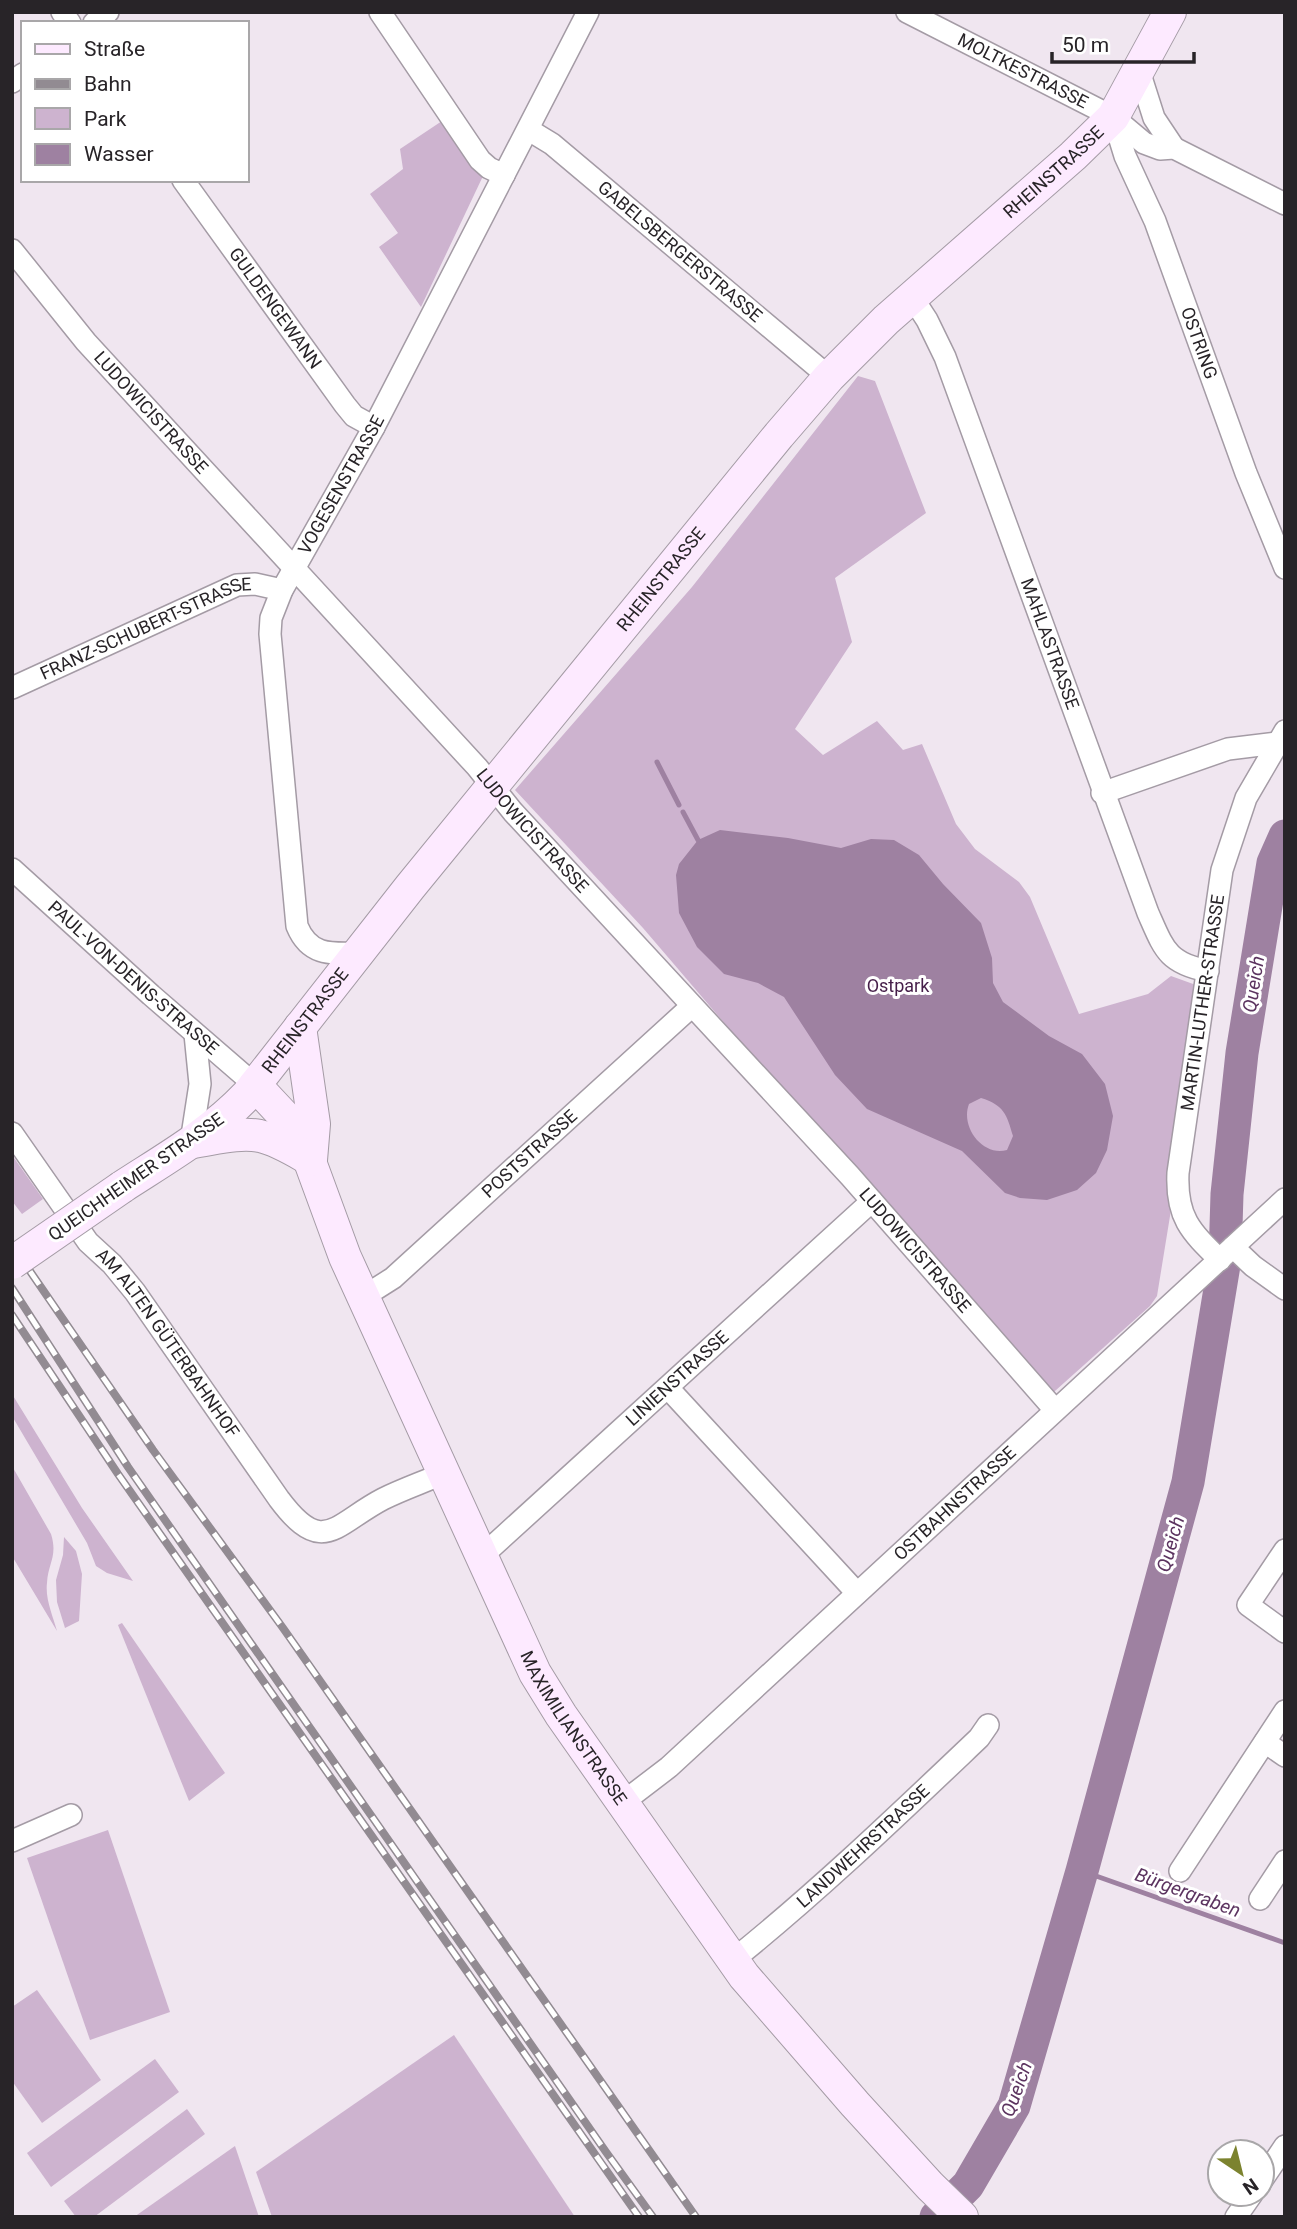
<svg xmlns="http://www.w3.org/2000/svg" width="1297" height="2229" viewBox="0 0 1297 2229" font-family="Roboto,sans-serif">
  <rect width="100%" height="100%" fill="#f0e6f0"/>
  <!-- green -->
  <g fill="#cdb3cf">
    <path d="M442,121L483,176L421,307L379,247L398,233L370,194L403,169L400,149Z"/>
    <path d="M858,376L875,381L926,513L835,578L852,642L795,729L823,755L877,721L903,750L922,744L956,824L975,849L1019,882L1030,897L1079,1014L1148,994L1171,976L1207,989L1157,1296L1150,1306L1046,1399L643,928L515,790L692,587Z"/>
    <path d="M12,1155L43,1199L22,1214L12,1201Z"/>
    <path d="M12,1394L82,1508L133,1581L107,1573L96,1566L87,1543L12,1416Z"/>
    <path d="M12,1466L51,1534C58,1556 48,1563 47,1583C45,1599 53,1616 57,1631L12,1556Z"/>
    <path d="M64,1537L76,1551L82,1574L79,1621L65,1628L57,1602L56,1580L63,1555Z"/>
    <path d="M122,1623L225,1773L189,1801L118,1625Z"/>
    <path d="M108,1830L170,2012L90,2040L27,1858Z"/>
    <path d="M37,1990L101,2080L42,2123L12,2081V2007Z"/>
    <path d="M454,2035L575,2217H272L256,2172Z"/>
    <path d="M155,2059L179,2092L51,2187L27,2153Z"/>
    <path d="M187,2109L205,2134L94,2217H76L64,2201Z"/>
    <path d="M235,2146L259,2217H134Z"/>
  </g>
  <!-- water -->
  <path fill="#9e81a1" fill-rule="evenodd" d="M720,830L788,838L841,848L871,839L894,840L919,855L943,884L981,923L992,958L993,983L1003,1002L1049,1036L1082,1054L1105,1084L1113,1116L1107,1150L1096,1173L1077,1190L1047,1200L1020,1198L1005,1193L962,1151L867,1109L835,1075L784,997L758,983L724,974L697,947L679,913L676,875L679,864L698,840ZM981,1098C1004,1105 1007,1115 1013,1136L1007,1150C983,1157 960,1127 969,1104Z"/>
  <g fill="none" stroke-linecap="round" stroke-linejoin="round">
    <!-- stream -->
    <g stroke="#9e81a1" stroke-width="5">
      <path d="M657,762L679,805"/>
      <path d="M683,812L698,840"/>
      <path d="M1082,1871L1285,1943"/>
    </g>
    <!-- river -->
    <path stroke="#9e81a1" stroke-width="33" d="M936,2217L968,2185L1014,2106L1082,1871L1188,1482L1225,1259L1227,1194L1242,1053L1273,863L1285,836"/>
    <defs>
      <g id="street">
        <path d="M62,12L70,23"/>
        <path d="M380,12L480,160L489,168L504,175"/>
        <path id="s1" d="M907,12L1113,117L1144,143L1160,149L1174,148L1285,204"/>
        <path d="M94,23L108,12"/>
        <path d="M1139,71L1154,118L1174,148"/>
        <path d="M12,82L23,74"/>
        <path id="s2" d="M1113,117L1125,156L1155,221L1246,473L1285,568"/>
        <path id="s3" d="M529,130L552,144L829,377"/>
        <path id="s4" d="M183,180L345,405L354,416L374,427"/>
        <path id="s5" d="M12,250L86,342L477,767L513,812L850,1176L1055,1410"/>
        <path id="s6" d="M912,297L927,320L945,357L1148,913C1164,949 1167,963 1208,971"/>
        <path id="s7" d="M12,688L237,585L255,584L282,590"/>
        <path d="M1102,793L1228,749L1285,742"/>
        <path id="s8" d="M12,869L151,995L255,1085"/>
        <path id="s9" d="M357,953C329,954 309,955 297,926L270,634L271,618L282,590L374,427L588,12"/>
        <path id="s10" d="M12,1133L88,1242L112,1264L135,1292L279,1499C323,1558 335,1524 383,1499C403,1489 424,1482 444,1473"/>
        <path d="M191,1142L200,1084L195,1034"/>
        <path d="M1233,1247L1253,1266L1285,1289"/>
        <path id="s11" d="M1220,1260C1190,1231 1176,1217 1178,1173L1222,870L1246,798L1285,731"/>
        <path id="s12" d="M363,1297L393,1278L692,1006"/>
        <path d="M668,1388L857,1593"/>
        <path d="M1285,1550L1248,1605L1285,1632"/>
        <path id="s13" d="M482,1556L872,1201"/>
        <path d="M1265,1742L1285,1756"/>
        <path id="s14" d="M622,1803L669,1767L1285,1199"/>
        <path d="M12,1841L71,1815"/>
        <path d="M1180,1871L1285,1711"/>
        <path d="M1260,1899L1285,1861"/>
        <path id="s15" d="M733,1960C819,1891 899,1814 979,1738L988,1725"/>
        <path d="M1262,2180L1285,2146"/>
        <path d="M1236,2217L1252,2194"/>
      </g>
      <g id="secondary">
        <path d="M300,1027L314,1124L311,1160"/>
        <path id="s16" d="M255,1085L284,1116L305,1148L345,1257L535,1673L561,1715L744,1976L855,2104L930,2186L962,2217"/>
        <path d="M192,1142C214,1139 239,1132 260,1136C278,1140 295,1151 311,1160"/>
        <path id="s17" d="M122,1187C165,1159 211,1133 247,1095L410,887L779,435L829,377L886,320L1073,156L1113,117L1170,12"/>
      </g>
    </defs>
    <!-- street casing -->
    <use href="#street" stroke="#a49ba5" stroke-width="24"/>
    <!-- secondary casing -->
    <use href="#secondary" stroke="#a49ba5" stroke-width="34"/>
    <!-- street -->
    <use href="#street" stroke="#fff" stroke-width="21"/>
    <!-- secondary -->
    <use href="#secondary" stroke="#fdeaff" stroke-width="32"/>
    <defs>
      <g id="rail">
        <path d="M12,1245L153,1450L283,1628L696,2217"/>
        <path d="M12,1288L128,1467L606,2152L653,2217"/>
        <path d="M12,1315L118,1474L639,2217"/>
      </g>
    </defs>
    <!-- rail casing -->
    <use href="#rail" stroke="#928b92" stroke-width="8"/>
    <!-- rail -->
    <use href="#rail" stroke="#fff" stroke-width="5" stroke-dasharray="16" stroke-linecap="butt"/>
    <defs>
      <path id="secondary-bridge" d="M12,1263L122,1187"/>
    </defs>
    <!-- secondary-bridge casing -->
    <use href="#secondary-bridge" stroke="#a49ba5" stroke-width="34" stroke-linecap="butt"/>
    <!-- secondary-bridge -->
    <use href="#secondary-bridge" stroke="#fdeaff" stroke-width="32"/>
  </g>
  <g text-anchor="middle" stroke-width="6" stroke-linejoin="round" paint-order="stroke">
    <!-- street labels -->
    <g font-size="18" fill="#282428" stroke="#fff">
      <text dy="6" stroke="none"><textPath href="#s1" startOffset="130">MOLTKESTRASSE</textPath></text>
      <text dy="6" stroke="none"><textPath href="#s17" startOffset="1384">RHEINSTRASSE</textPath></text>
      <text dy="6" stroke="none"><textPath href="#s3" startOffset="194">GABELSBERGERSTRASSE</textPath></text>
      <text dy="6" stroke="none"><textPath href="#s4" startOffset="158">GULDENGEWANN</textPath></text>
      <text dy="6" stroke="none"><textPath href="#s2" startOffset="242">OSTRING</textPath></text>
      <text dy="6" stroke="none"><textPath href="#s5" startOffset="214">LUDOWICISTRASSE</textPath></text>
      <text dy="6" stroke="none"><textPath href="#s9" startOffset="532">VOGESENSTRASSE</textPath></text>
      <text dy="6" stroke="none"><textPath href="#s17" startOffset="817">RHEINSTRASSE</textPath></text>
      <text dy="6" stroke="none"><textPath href="#s7" startOffset="147">FRANZ-SCHUBERT-STRASSE</textPath></text>
      <text dy="6" stroke="none"><textPath href="#s6" startOffset="374">MAHLASTRASSE</textPath></text>
      <text dy="6" stroke="none"><textPath href="#s5" startOffset="780">LUDOWICISTRASSE</textPath></text>
      <text dy="6" stroke="none"><textPath href="#s8" startOffset="163">PAUL-VON-DENIS-STRASSE</textPath></text>
      <text dy="6" stroke="none"><textPath href="#s11" startOffset="273">MARTIN-LUTHER-STRASSE</textPath></text>
      <text dy="6" stroke="none"><textPath href="#s17" startOffset="250">RHEINSTRASSE</textPath></text>
      <text dy="6" stroke="none"><textPath href="#s12" startOffset="220">POSTSTRASSE</textPath></text>
      <text transform="translate(136 1177) rotate(-35)" y="6">QUEICHHEIMER STRASSE</text>
      <text dy="6" stroke="none"><textPath href="#s5" startOffset="1348">LUDOWICISTRASSE</textPath></text>
      <text dy="6" stroke="none"><textPath href="#s10" startOffset="262">AM ALTEN GÜTERBAHNHOF</textPath></text>
      <text dy="6" stroke="none"><textPath href="#s13" startOffset="264">LINIENSTRASSE</textPath></text>
      <text dy="6" stroke="none"><textPath href="#s14" startOffset="448">OSTBAHNSTRASSE</textPath></text>
      <text dy="6" stroke="none"><textPath href="#s16" startOffset="721">MAXIMILIANSTRASSE</textPath></text>
      <text dy="6" stroke="none"><textPath href="#s15" startOffset="173">LANDWEHRSTRASSE</textPath></text>
    </g>
    <!-- park labels -->
    <g font-size="18" fill="#451e49" stroke="#fff">
      <text x="898" y="992">Ostpark</text>
    </g>
    <!-- water labels -->
    <g font-size="19" font-style="italic" fill="#5c3460" stroke="#fff">
      <text transform="translate(1253 984) rotate(-81)" y="7">Queich</text>
      <text transform="translate(1170 1544) rotate(-74)" y="7">Queich</text>
      <text transform="translate(1188 1892) rotate(20)" y="7">Bürgergraben</text>
      <text transform="translate(1016 2089) rotate(-70)" y="7">Queich</text>
    </g>
  </g>
  <!-- border -->
  <rect width="1297" height="2229" fill="none" stroke="#282428" stroke-width="28"/>
  <!-- legend -->
  <rect x="21" y="21" width="228" height="161" fill="#ffffff" stroke="#a9a7a9" stroke-width="2"/>
  <rect x="35" y="44" width="35" height="10" fill="#fdeaff" stroke="#a9a7a9" stroke-width="2"/>
  <text x="84" y="56" font-size="21" fill="#282428">Straße</text>
  <rect x="35" y="79" width="35" height="10" fill="#928b92" stroke="#a9a7a9" stroke-width="2"/>
  <text x="84" y="91" font-size="21" fill="#282428">Bahn</text>
  <rect x="35" y="108" width="35" height="21" fill="#cdb3cf" stroke="#a9a7a9" stroke-width="2"/>
  <text x="84" y="126" font-size="21" fill="#282428">Park</text>
  <rect x="35" y="144" width="35" height="21" fill="#9e81a1" stroke="#a9a7a9" stroke-width="2"/>
  <text x="84" y="161" font-size="21" fill="#282428">Wasser</text>
  <!-- north arrow -->
  <g transform="translate(1241 2173) rotate(145)"><circle r="33" fill="#ffffff" stroke="#a9a7a9" stroke-width="2"/>
  <path d="M0-5L12 26L0 18L-12 26Z" fill="#7c832f"/>
  <text y="-10" font-size="19" font-weight="bold" text-anchor="middle" fill="#282428">N</text>
  </g>
  <!-- scale -->
  <path d="M1052 52v10h142v-10" fill="none" stroke="#282428" stroke-width="3.5"/>
  <text x="1062" y="52" font-size="21" fill="#282428" stroke="#ffffff" stroke-width="5" paint-order="stroke">50 m</text>
</svg>
